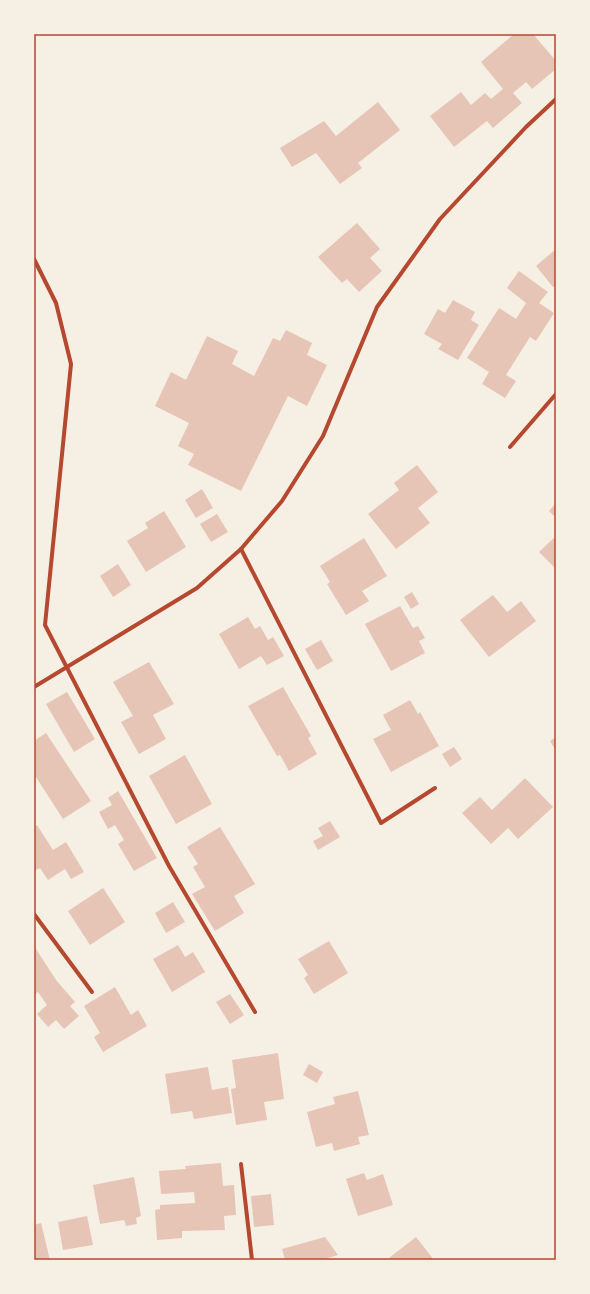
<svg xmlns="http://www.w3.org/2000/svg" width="590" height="1294" viewBox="0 0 590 1294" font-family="'Sofia Sans Condensed',sans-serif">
  <rect width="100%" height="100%" fill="#f6efe4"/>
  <!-- building -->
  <g fill="#e6c5b7">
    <path d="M514,34H533L556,61V69L532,89L526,82L513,93L522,103L493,128L487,121L454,147L430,116L461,92L471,105L485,93L491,99L503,89L481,62Z"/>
    <path d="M378,102L400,130L358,163L362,168L340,184L316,153L292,167L280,148L324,121L336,136Z"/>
    <path d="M357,223L380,249L370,258L382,271L359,292L347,279L342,283L318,257Z"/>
    <path d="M556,249V285L553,287L536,266Z"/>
    <path d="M519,271L548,292L539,303L554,313L536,341L530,337L506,375L516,381L505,398L482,384L489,372L467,358L499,308L516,319L526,303L507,288Z"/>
    <path d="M453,300L475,312L471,320L479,325L458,360L438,349L442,344L424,334L438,309L445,313Z"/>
    <path d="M286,330L312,343L307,355L327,365L307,406L288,396L241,491L188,465L194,454L178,446L189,423L155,406L171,372L186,380L207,336L238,351L232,364L254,376L273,338L280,341Z"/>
    <path d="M417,465L438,492L418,508L430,523L396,549L368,514L399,490L394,483Z"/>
    <path d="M202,489L213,508L196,518L185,500Z"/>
    <path d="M556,503V518L549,511Z"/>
    <path d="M164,511L186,547L146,572L127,541L148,528L145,523Z"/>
    <path d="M217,514L228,532L211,542L200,524Z"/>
    <path d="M556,536V569L539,552Z"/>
    <path d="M364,538L387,576L362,591L369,601L346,615L327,584L330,582L320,566Z"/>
    <path d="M118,564L131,585L113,597L100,576Z"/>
    <path d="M412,592L419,604L411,609L404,597Z"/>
    <path d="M493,595L507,612L521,601L536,621L489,657L460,620Z"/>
    <path d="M400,606L413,628L418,626L425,638L419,641L425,653L391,671L365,624Z"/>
    <path d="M248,617L255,629L260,626L268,640L273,637L284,656L267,665L261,656L239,669L219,634Z"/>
    <path d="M321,640L333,661L317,670L305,649Z"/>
    <path d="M149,662L174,704L153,715L166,739L139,754L121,722L133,716L113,682Z"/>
    <path d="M283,687L311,736L308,738L317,754L289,771L280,755L277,756L248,706Z"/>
    <path d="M67,692L95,739L74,752L46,704Z"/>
    <path d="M410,700L418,714L420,712L439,746L391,772L373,739L391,730L383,715Z"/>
    <path d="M46,733L91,801L63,819L34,774V741Z"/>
    <path d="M556,737V751L550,741Z"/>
    <path d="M454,747L462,759L450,767L442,754Z"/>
    <path d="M185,755L212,804L176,824L149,776Z"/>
    <path d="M525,778L553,807L518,839L508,828L491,844L462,813L480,797L492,810Z"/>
    <path d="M118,791L157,858L134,871L118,844L124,840L115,825L108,829L99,812L112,805L108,798Z"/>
    <path d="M330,821L340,837L318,850L313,841L323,836L318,828Z"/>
    <path d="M37,825L53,850L66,842L84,872L71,879L65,869L48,880L40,868L34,871V827Z"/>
    <path d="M220,827L255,884L234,896L244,913L215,931L192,894L205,887L193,867L198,864L187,847Z"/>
    <path d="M103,888L125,922L90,945L68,911Z"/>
    <path d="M173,902L185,922L166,933L155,913Z"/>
    <path d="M329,941L348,973L314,994L304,978L308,975L298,959Z"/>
    <path d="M178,945L185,957L193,952L205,972L172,992L153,959Z"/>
    <path d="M36,949L56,980L75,1002L70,1006L79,1016L64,1029L56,1020L48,1027L37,1014L47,1005L38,992L34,995V950Z"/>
    <path d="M115,987L131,1015L138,1010L147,1026L103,1052L94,1037L100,1033L84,1006Z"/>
    <path d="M230,994L244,1015L230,1024L216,1002Z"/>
    <path d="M278,1053L284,1099L264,1102L267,1120L236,1125L231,1089L236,1088L232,1060Z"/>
    <path d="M309,1064L323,1072L317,1083L303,1075Z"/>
    <path d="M208,1067L212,1090L228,1087L232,1113L194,1119L192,1111L171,1114L165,1074Z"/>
    <path d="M358,1091L369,1135L358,1137L360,1144L334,1151L332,1143L316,1147L307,1112L335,1104L333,1097Z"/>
    <path d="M221,1163L223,1186L234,1185L236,1215L224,1216L225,1230L182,1231V1238L157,1240L155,1210L160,1209V1205L195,1203L194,1192L161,1194L159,1171L186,1169L185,1166Z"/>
    <path d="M364,1173L367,1180L383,1174L393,1205L358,1216L346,1179Z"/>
    <path d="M134,1177L141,1216L136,1218L137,1224L126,1226L124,1220L100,1224L93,1185Z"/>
    <path d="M271,1194L274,1225L254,1227L251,1196Z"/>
    <path d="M87,1216L93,1245L63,1250L58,1222Z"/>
    <path d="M41,1223L50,1260H34V1225Z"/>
    <path d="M325,1237L338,1255L321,1260H285L282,1249Z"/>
    <path d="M416,1237L434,1260H391L389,1258Z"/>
  </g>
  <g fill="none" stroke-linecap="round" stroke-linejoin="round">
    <!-- minor -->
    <g stroke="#b5482f" stroke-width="4">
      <path d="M34,259L56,303L71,364L45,625L169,866L255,1012"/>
      <path d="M510,447L556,394"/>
      <path d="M241,549L381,823L435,788"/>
      <path d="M34,687L197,588L241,549L282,501L323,436L377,307L440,219L526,127L556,99"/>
      <path d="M34,914L92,992"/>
      <path d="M241,1164L252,1260"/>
    </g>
  </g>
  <!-- border -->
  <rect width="590" height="1294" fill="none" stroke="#f6efe4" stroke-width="70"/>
  <rect x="35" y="35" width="520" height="1224" fill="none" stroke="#b5482f" stroke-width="1.5"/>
</svg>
